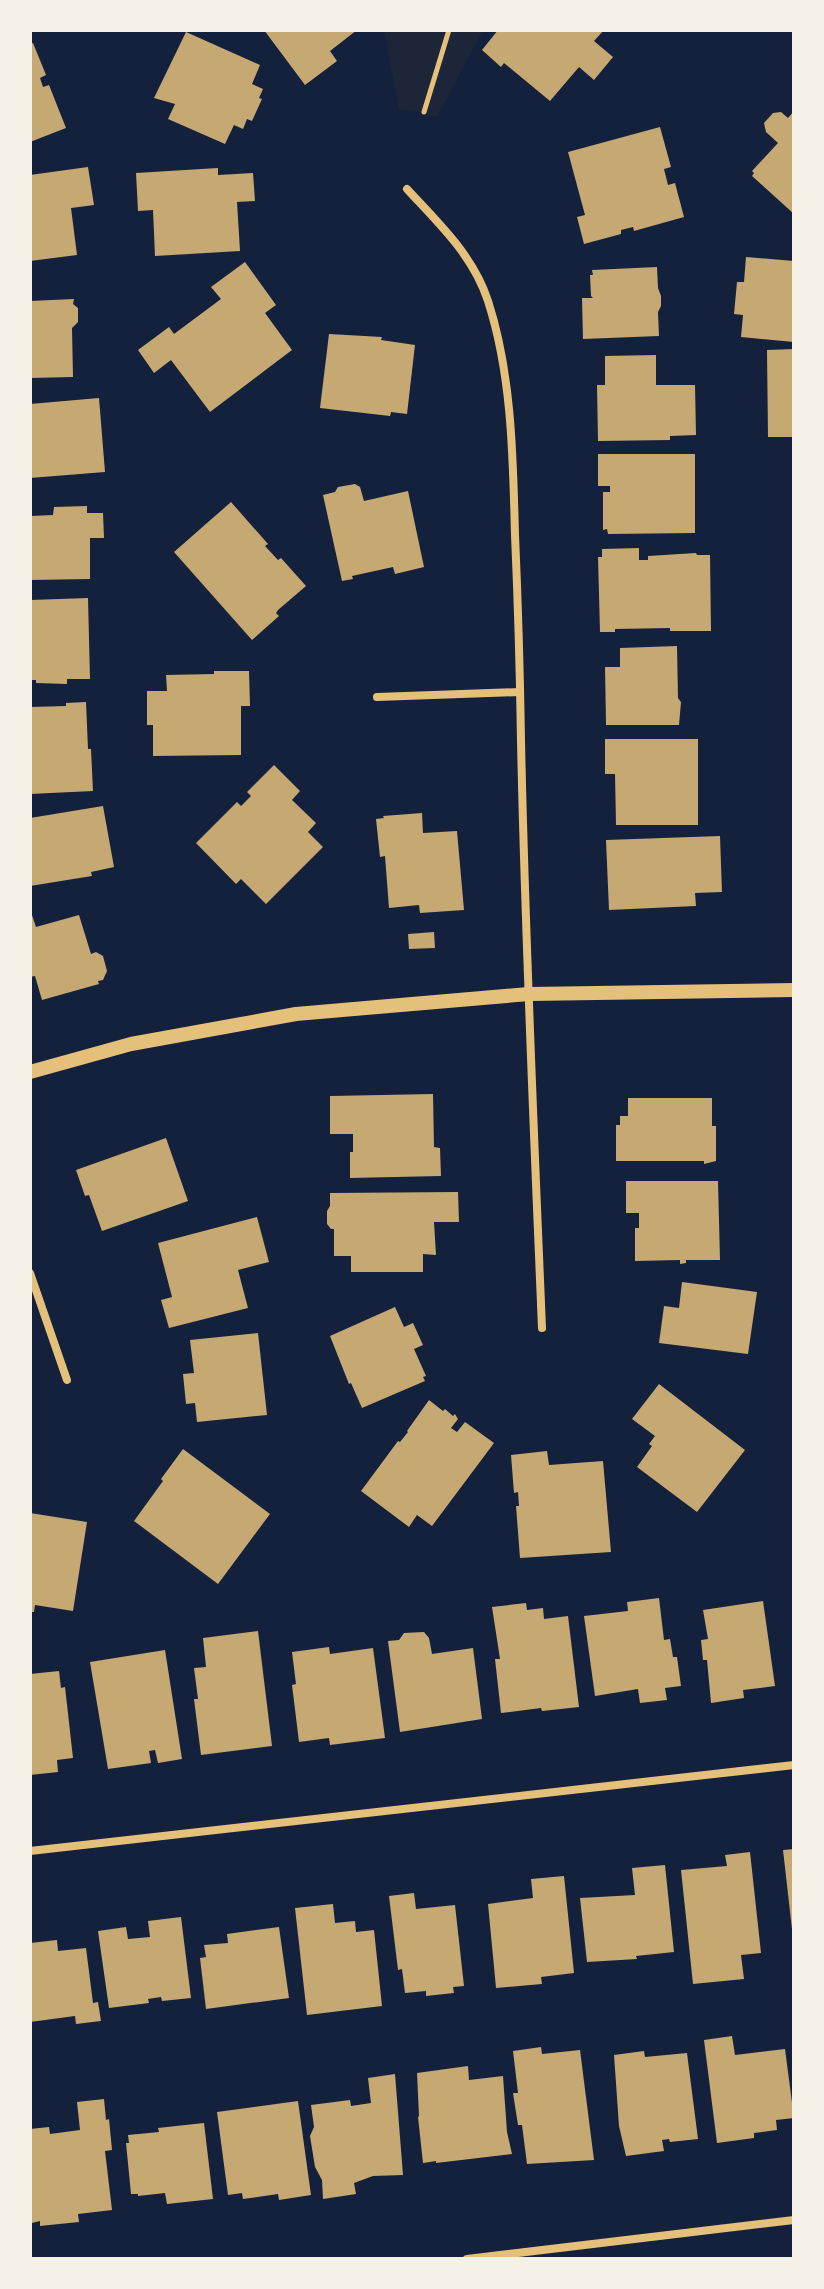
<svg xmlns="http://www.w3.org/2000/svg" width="824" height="2289" viewBox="0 0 824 2289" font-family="'DejaVu Sans',sans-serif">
  <rect width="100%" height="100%" fill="#14213d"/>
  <!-- green -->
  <path fill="#1d2539" d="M384,30H483L437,117L412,110H399Z"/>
  <!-- building -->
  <g fill="#c6a872">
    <path d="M264,30H357L330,51L337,61L305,85Z"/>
    <path d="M498,30H604L594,41L613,57L594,80L579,67L550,101L504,63L501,67L482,50Z"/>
    <path d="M186,32L260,65L252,84L263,89L259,98L262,99L252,121L247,119L243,129L234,125L225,144L168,119L175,104L154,98Z"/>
    <path d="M33,43L46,75L40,78L43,87L49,85L66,128L30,142V44Z"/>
    <path d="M794,111V214L752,176L754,173L752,171L778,143L766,132L764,123L773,113L781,112L788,118Z"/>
    <path d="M660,127L671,167L664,169L668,185L675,183L684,217L634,231L633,227L621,230V234L584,244L577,217L585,215L568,152Z"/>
    <path d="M88,167L94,205L71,208L77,255L30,261V175Z"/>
    <path d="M218,168V175L253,173L255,201L237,202L240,251L155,256L153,210L138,211L136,173Z"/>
    <path d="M746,257L794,261V342L741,337L743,315L734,314L737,282H744Z"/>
    <path d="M245,262L276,305L265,313L292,350L210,412L171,360L154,373L138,350L169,327L174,334L221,299L211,287Z"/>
    <path d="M657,267L658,288L661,296V306L658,312L659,336L583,339L582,298H593L591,296L590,275H593L592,270Z"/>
    <path d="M74,299L73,304L78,308V322L72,328L73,377L30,378V301Z"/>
    <path d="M329,334L382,337L381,340L415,345L407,414L391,412L390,416L320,408Z"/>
    <path d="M794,349V437H768L767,350Z"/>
    <path d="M656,355V385H695L696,435L670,436V440L598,441L597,385H605V356Z"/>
    <path d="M99,398L105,472L30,478V404Z"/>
    <path d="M598,454H695V533L608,534L607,529L603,530V492H610V486H598Z"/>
    <path d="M355,484L360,487L364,501L408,491L424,567L395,574L393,567L352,576L353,579L342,581L323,495L335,492L338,487Z"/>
    <path d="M231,502L268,544L265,546L278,560L281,558L306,586L278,610L276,613L279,616L252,640L174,552Z"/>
    <path d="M87,506V513H103L104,538H90V579L30,580V516L53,515L54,507Z"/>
    <path d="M639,548V560H648V556L696,553L697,555H710L711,631H670V628L615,629V632H600L598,557H602V549Z"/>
    <path d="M88,598L90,679H67V684L36,683V680H30V600Z"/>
    <path d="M677,646L678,698L681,702L679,725H606L605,667H620V648Z"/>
    <path d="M214,671H249L250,706H241V755L153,756V725H147V691H167L166,675L214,674Z"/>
    <path d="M86,702L88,749H91L93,791L30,794V707L66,706V703Z"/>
    <path d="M605,739H698V825H616L615,774H605Z"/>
    <path d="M274,765L300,791L292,800L316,823L308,832L323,847L266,904L241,879L236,884L196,843L237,802L241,806L251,796L247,792Z"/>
    <path d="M103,806L114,867L91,872L92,876L30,886V818Z"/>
    <path d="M422,813L423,833L457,831L464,910L420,913L419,905L389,908L385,856L380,857L376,819L384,818L383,816Z"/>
    <path d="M720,836L722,892L695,893L696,906L609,910L606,840Z"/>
    <path d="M30,909L36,927L79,915L91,954L96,952L103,956L107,971L103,980L98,981L99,984L42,1000L35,976L30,977Z"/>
    <path d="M434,932L435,948L409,949L408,934Z"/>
    <path d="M433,1094L434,1147L440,1148L441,1176L350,1178V1152H353V1134H330V1096Z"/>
    <path d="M628,1098H712V1126H716V1161L704,1164V1161H616V1125H620V1116H628Z"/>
    <path d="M166,1138L188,1201L102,1231L89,1195L85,1196L76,1170Z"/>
    <path d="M626,1181H718L720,1260H686V1263L680,1264V1260L635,1261V1228H639V1213H626Z"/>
    <path d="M458,1192L459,1222H434L436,1255L423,1254V1272H351V1256H334V1229H331L327,1224V1211L330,1206V1193Z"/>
    <path d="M257,1217L269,1262L238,1270L248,1308L169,1328L161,1300L172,1297L158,1243Z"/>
    <path d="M682,1282L757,1292L748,1354L659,1343L664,1306L679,1308Z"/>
    <path d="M395,1307L404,1327L413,1323L423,1345L414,1349L426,1376L423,1377L425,1381L362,1408L351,1383L349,1384L330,1336Z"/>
    <path d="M258,1333L267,1415L197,1422L195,1403L186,1404L183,1374L194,1373L190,1340Z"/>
    <path d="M659,1384L745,1450L697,1512L637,1467L652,1446L649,1444L655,1436L632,1419Z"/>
    <path d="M429,1400L443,1411L445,1409L453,1416L455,1414L456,1416L458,1419L451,1428L457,1432L465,1422L494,1443L432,1526L417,1515L409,1527L361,1491L398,1441L400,1442L408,1432L407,1431Z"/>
    <path d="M183,1449L270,1514L218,1584L134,1521L163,1481L161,1479Z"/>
    <path d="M547,1451L549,1465L603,1461L611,1552L520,1558L516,1506H519L518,1492L514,1493L511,1455Z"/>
    <path d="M30,1513L87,1522L73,1611L35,1605L34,1612H30Z"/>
    <path d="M659,1598L664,1640L670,1639L673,1657H677L681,1686L665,1688L667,1700L640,1703L638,1689L595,1696L584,1616L628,1611L627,1602Z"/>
    <path d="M763,1601L775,1686L743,1690L744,1698L711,1703L707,1660H703L701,1640L708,1639L703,1610Z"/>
    <path d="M526,1603L527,1610L543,1608L544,1619L568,1616L579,1707L542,1711L541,1708L501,1713L495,1659H500L492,1607Z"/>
    <path d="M258,1631L272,1746L201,1755L194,1699H198L194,1668L206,1667L203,1638Z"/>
    <path d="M424,1632L429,1638L432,1654L473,1648L482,1719L400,1732L388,1641L399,1640L404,1633Z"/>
    <path d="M329,1647L330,1654L373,1648L385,1738L330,1745L329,1738L299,1742L292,1685L296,1684L292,1652Z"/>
    <path d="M165,1650L182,1759L158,1763L155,1750L149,1751L151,1763L108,1769L90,1662Z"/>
    <path d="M59,1671L61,1688L65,1687L73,1758L57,1760L58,1772L30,1775V1674Z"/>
    <path d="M794,1849V1928L792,1929L783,1850Z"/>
    <path d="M750,1852L761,1953L741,1955L744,1979L693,1984L681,1870L727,1866L725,1855Z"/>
    <path d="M665,1865L674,1952L636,1956L637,1959L587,1962L580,1898L635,1895L632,1868Z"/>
    <path d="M564,1876L574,1973L541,1977L542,1984L496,1988L488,1904L533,1898L531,1879Z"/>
    <path d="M414,1893L416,1909L455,1905L464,1986L453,1987L454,1993L426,1996V1991L405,1993L402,1969L398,1970L389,1896Z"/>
    <path d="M333,1904L335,1923L355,1921L356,1932L374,1930L382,2006L307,2015L295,1908Z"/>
    <path d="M181,1917L191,1998L162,2001L161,1997L148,1999L149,2003L109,2008L98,1931L126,1927L128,1939L150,1937L148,1921Z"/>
    <path d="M279,1927L289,1998L206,2009L200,1958L206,1957L204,1945L228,1943L227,1934Z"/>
    <path d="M57,1940L58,1951L86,1948L93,2003L98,2002L101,2021L76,2024L75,2016L30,2022V1943Z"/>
    <path d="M732,2036L735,2055L785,2049L794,2118L776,2120L777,2130L754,2133V2138L717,2143L704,2040Z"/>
    <path d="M541,2047L542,2054L580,2050L594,2160L527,2164L522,2125H518L513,2093H518L513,2051Z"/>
    <path d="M644,2051L645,2057L687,2053L698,2139L670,2142L669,2139L662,2140L664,2151L626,2156L619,2126L614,2055Z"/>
    <path d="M468,2066L469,2080L503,2076L507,2132L512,2154L436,2163V2161L423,2163L418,2117L419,2116L417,2073Z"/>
    <path d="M395,2074L403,2175L373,2176L354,2183L356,2194L323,2199L322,2180L315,2167L310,2136L314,2127L311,2105L350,2100L351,2106L371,2103L368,2078Z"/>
    <path d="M104,2099L106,2120L109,2119L112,2150L105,2151L112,2210L78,2214L79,2222L40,2226V2221L32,2223L30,2129L49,2127L50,2134L80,2130L77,2102Z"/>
    <path d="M298,2101L311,2195L279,2200L278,2194L243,2199L242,2193L228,2195L217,2112Z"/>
    <path d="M204,2123L213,2199L167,2204L165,2193L138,2196V2194H131L126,2143H129L128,2135L159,2132L158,2128Z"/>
  </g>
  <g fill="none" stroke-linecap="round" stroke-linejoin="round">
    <!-- path -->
    <path stroke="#e5c07b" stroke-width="5" d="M424,112L449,30"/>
    <!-- minor -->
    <g stroke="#e5c07b" stroke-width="8">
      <path d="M407,189C439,224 473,255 488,301C512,375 513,458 515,535C518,603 520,672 521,741C525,937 534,1132 542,1328"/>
      <path d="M377,697L520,692"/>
      <path d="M30,1273L67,1380"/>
      <path d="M30,1851L794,1765"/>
      <path d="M467,2259L794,2220"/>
    </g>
    <!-- tertiary -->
    <path stroke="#e5c07b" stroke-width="14" d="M30,1072L131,1044L296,1014L529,994L794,990"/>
  </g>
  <!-- border -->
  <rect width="824" height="2289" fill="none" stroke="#f6f1e7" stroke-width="64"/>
</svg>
